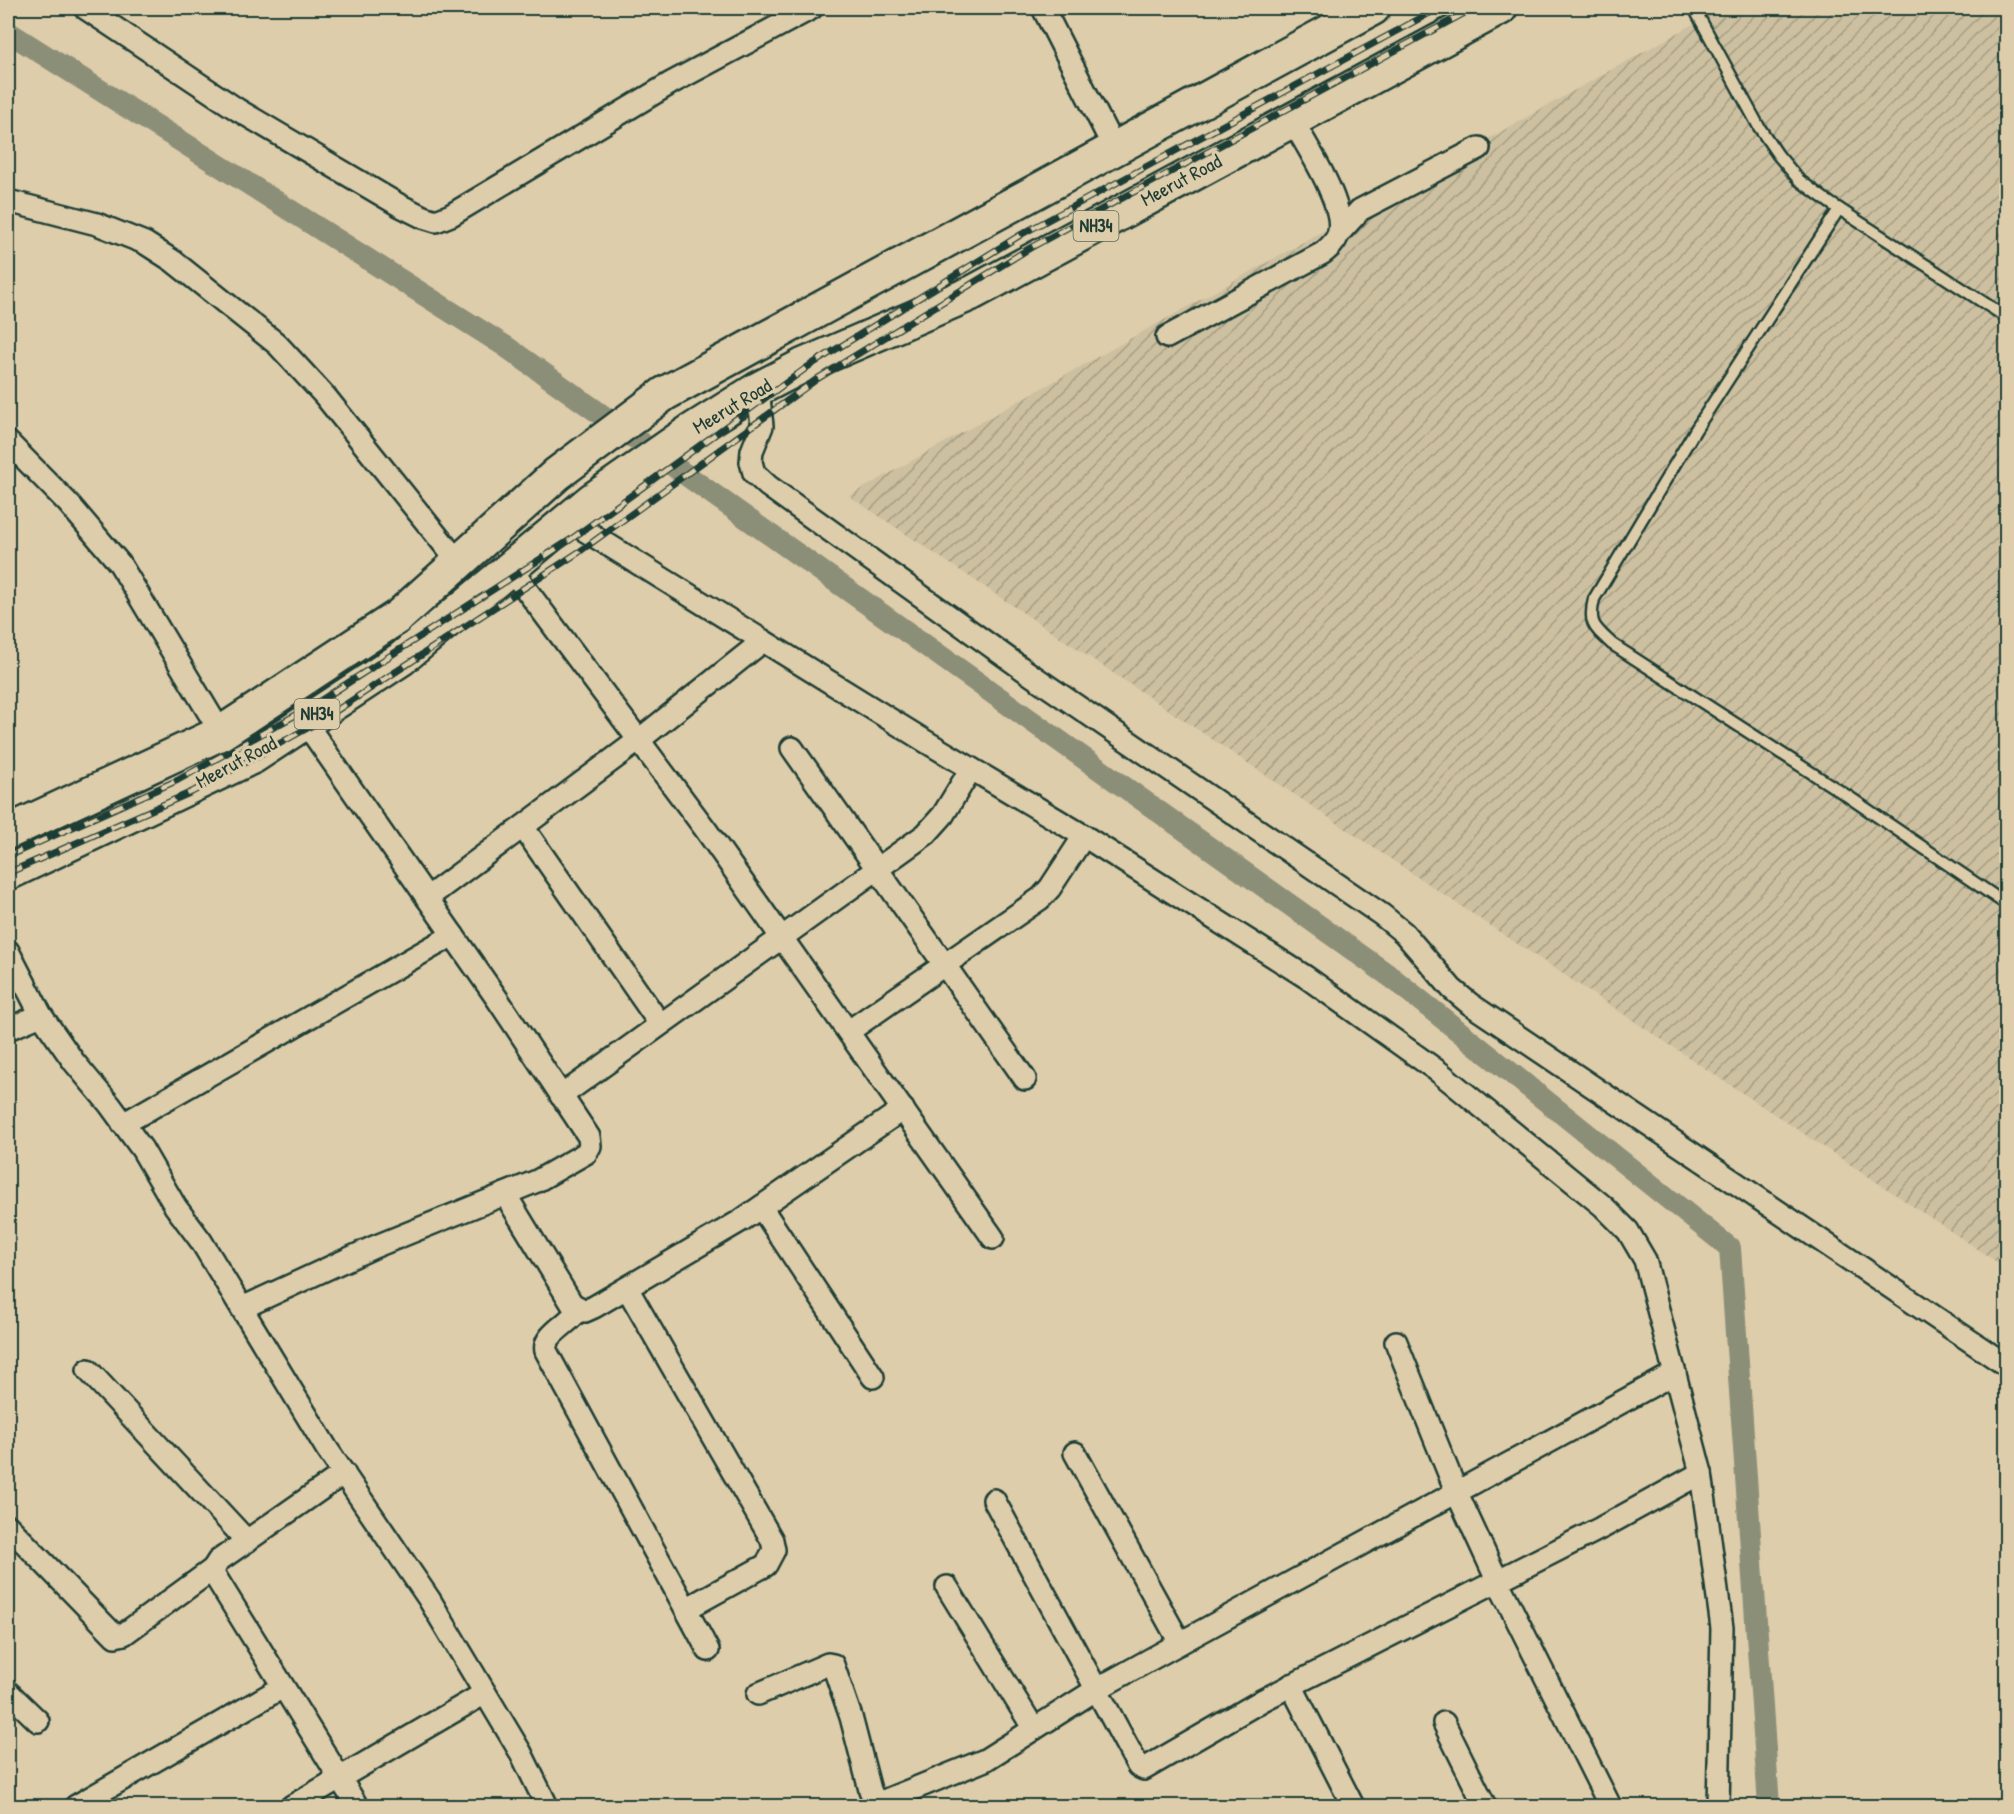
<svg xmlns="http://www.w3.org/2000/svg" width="2014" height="1814" viewBox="0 0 2014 1814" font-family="'Patrick Hand',sans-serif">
  <defs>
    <pattern id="industrial-furrows" width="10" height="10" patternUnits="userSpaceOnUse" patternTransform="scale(1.5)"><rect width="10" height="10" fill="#ccc0a0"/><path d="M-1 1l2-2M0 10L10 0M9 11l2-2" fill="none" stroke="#a59d83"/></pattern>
  </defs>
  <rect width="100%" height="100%" fill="#decdab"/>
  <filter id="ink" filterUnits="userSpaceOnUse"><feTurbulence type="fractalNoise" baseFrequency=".0167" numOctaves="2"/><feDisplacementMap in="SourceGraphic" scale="12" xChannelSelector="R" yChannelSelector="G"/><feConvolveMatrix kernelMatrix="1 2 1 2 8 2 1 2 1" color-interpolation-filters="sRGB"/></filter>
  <g filter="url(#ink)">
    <!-- industrial -->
    <path fill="url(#industrial-furrows)" d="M1722,8H2006V1268L1504,935L849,496Z"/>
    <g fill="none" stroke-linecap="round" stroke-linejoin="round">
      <!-- canal -->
      <path stroke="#8c8f78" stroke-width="22" d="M8,32L505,346L1391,977L1730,1248L1769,1806"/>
      <defs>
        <g id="lane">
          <path d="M1694,8L1759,127L1778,155L1799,180L1830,203L2006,317"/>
          <path d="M2003,8L2006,13"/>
          <path d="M1839,209L1696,429L1594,599C1588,624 1594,627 1612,644L1849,797L2006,904"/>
        </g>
        <g id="street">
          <path d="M85,8L238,110L399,205L423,217L436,221L451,215L671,83L812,8"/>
          <path d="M1043,8L1115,150"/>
          <path d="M8,201L97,224L145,243L173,261L277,344L325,396L459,563"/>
          <path d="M1339,233L1360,210L1479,148"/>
          <path d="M1167,337L1323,253C1329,248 1335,243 1338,235C1348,208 1306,145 1292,120"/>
          <path d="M758,389L762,426L752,451L751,462L754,473L768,486L1027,672L1382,915L1404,933L1452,989L1470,1004L2006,1365"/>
          <path d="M8,442L69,504L120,564L221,733"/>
          <path d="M568,520L925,741L1084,836L1306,977L1439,1072L1603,1206L1628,1231L1645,1260L1701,1473L1722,1628L1718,1806"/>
          <path d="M510,568L706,830L993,1238"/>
          <path d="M792,748L1025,1079"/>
          <path d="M523,827L660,1024"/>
          <path d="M427,898L639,740L763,641"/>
          <path d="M8,951L41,1015L74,1062L110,1105L142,1149L175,1206L201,1241L327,1449L429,1599L521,1753L547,1806"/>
          <path d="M8,1029L41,1015"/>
          <path d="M849,1031L1041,898L1050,888L1084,836"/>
          <path d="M561,1096L926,834L943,815L971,769"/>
          <path d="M123,1124L453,935"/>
          <path d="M505,1194L572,1304L585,1311L594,1307L742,1220L903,1109"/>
          <path d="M761,1207L873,1377"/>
          <path d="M627,1288L772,1540L774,1550L766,1565L686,1609"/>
          <path d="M242,1308L374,1247L537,1181L586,1153L590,1146L589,1137L498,1000L305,722"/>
          <path d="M579,1309C570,1324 542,1335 546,1351L708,1650"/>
          <path d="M1396,1342L1456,1491L1497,1580L1610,1806"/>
          <path d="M88,1370L247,1541"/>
          <path d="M1075,1453L1180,1643"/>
          <path d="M344,1473L218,1561L213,1569L215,1576L357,1806"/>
          <path d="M994,1500L1138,1766L1144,1769L1263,1700L1601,1528L1701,1473"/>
          <path d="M8,1526L115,1636L124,1634L213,1569"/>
          <path d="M947,1587L1034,1729"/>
          <path d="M1291,1685L1353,1806"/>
          <path d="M8,1692L38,1721"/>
          <path d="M758,1694L828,1664L833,1665L851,1717L870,1790L873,1797L881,1802L985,1760L1097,1689L1180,1643L1675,1373"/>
          <path d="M1444,1723L1485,1806"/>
          <path d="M76,1806L283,1687"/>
          <path d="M292,1806L485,1693"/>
        </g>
        <g id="highway">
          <path d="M8,832L221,733L399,616L557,474L664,394L1373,8"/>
          <path d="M8,873L254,756L401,659L592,500L688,433L758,389L802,366L972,293L1500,8"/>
        </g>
      </defs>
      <!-- lane casing -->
      <use href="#lane" stroke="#1f3d34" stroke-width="15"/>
      <!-- street casing -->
      <use href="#street" stroke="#1f3d34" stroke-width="26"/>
      <!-- highway casing -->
      <use href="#highway" stroke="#1f3d34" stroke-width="38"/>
      <!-- lane -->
      <use href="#lane" stroke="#decdab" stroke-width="10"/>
      <!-- street -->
      <use href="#street" stroke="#decdab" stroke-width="21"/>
      <!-- highway -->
      <use href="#highway" stroke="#decdab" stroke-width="33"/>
      <defs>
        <g id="rail">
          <path d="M8,856L178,780L312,706L570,540L809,366L1022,234L1439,8"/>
          <path d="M8,873L192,792L322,720L579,552L817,379L1030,248L1474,8"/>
        </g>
      </defs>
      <!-- rail casing -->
      <use href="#rail" stroke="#1f3d34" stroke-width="7"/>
      <!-- rail -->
      <use href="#rail" stroke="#decdab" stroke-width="4.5" stroke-dasharray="14" stroke-linecap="butt"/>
    </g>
  </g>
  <g text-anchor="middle" stroke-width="6" stroke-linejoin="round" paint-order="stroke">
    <!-- shield labels -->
    <g fill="#decdab" stroke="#586858" stroke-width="1.5">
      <rect x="1073.5" y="211" width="45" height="30" rx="4.5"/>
      <rect x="294.5" y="699" width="45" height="30" rx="4.5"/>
    </g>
    <g font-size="18" font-weight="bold" fill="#1f3d34">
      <text x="1096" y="232">NH34</text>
      <text x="317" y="720">NH34</text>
    </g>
    <!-- street labels -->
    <g font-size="20" fill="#1f3d34" stroke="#decdab">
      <text transform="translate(1181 180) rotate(-28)" y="7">Meerut Road</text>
      <text transform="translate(732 406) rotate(-31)" y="7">Meerut Road</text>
      <text transform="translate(236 762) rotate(-28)" y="7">Meerut Road</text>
    </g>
  </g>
  <!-- margin -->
  <rect width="2014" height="1814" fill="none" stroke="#decdab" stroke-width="30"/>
  <rect x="15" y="15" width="1984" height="1784" fill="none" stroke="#1f3d34" stroke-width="2" filter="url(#ink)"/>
</svg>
